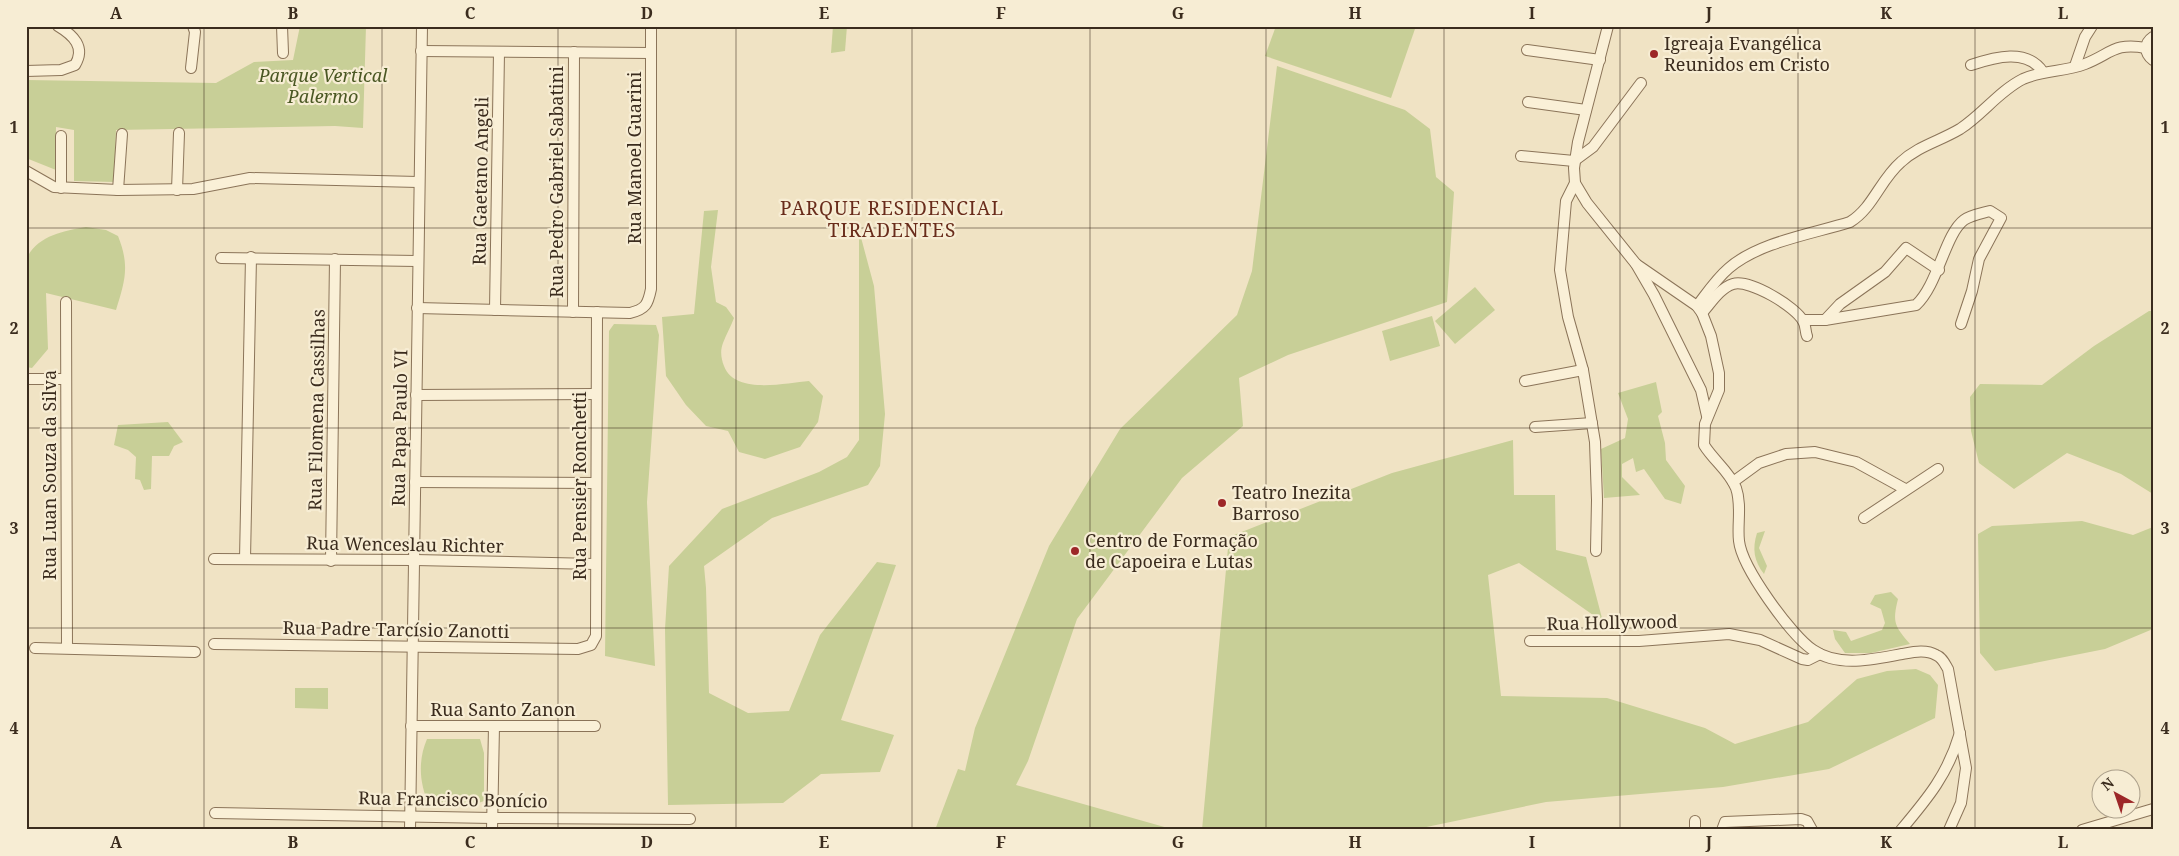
<svg xmlns="http://www.w3.org/2000/svg" width="2179" height="856" viewBox="0 0 2179 856" font-family="'Noto Serif',serif">
  <rect width="100%" height="100%" fill="#f0e3c4"/>
  <!-- green -->
  <g fill="#c8cf97">
    <path d="M300,26H366L363,128L335,126L116,130L114,182L74,181V130L56,127V170L26,158V80L216,83L254,62L293,60Z"/>
    <path d="M833,26H847L845,51L831,53Z"/>
    <path d="M1276,26H1416L1391,98L1265,56Z"/>
    <path d="M1277,66L1405,110L1430,129L1436,177L1454,192L1447,302L1288,355L1239,378L1243,426L1182,478L1077,619L1028,761L1016,785L1175,830H935L958,769L965,771L975,728L1049,546L1120,429L1237,315L1252,271Z"/>
    <path d="M718,210L711,267L716,302L726,307L734,318C731,326 726,335 723,343C720,351 721,358 724,366C735,395 785,383 809,381L823,396L818,422L800,447L765,459L739,452L728,431L706,426L686,405L666,376L662,317L694,314L704,211Z"/>
    <path d="M86,227L106,230L118,236C130,266 125,281 116,310L46,293L48,349L32,368L26,367V260C36,236 63,231 86,227Z"/>
    <path d="M859,230L874,286L885,414L880,466L868,485L772,518L704,566L706,588L709,693L748,713L789,711L820,635L877,562L896,565L841,720L894,735L880,772L821,774L783,803L668,805L665,629L669,566L722,509L819,472L847,457L859,440Z"/>
    <path d="M1475,287L1495,310L1455,344L1435,321Z"/>
    <path d="M2149,311H2153V494L2121,474L2067,453L2014,489L1979,463L1971,431L1970,397L1980,384L2042,385L2094,346Z"/>
    <path d="M1432,316L1440,346L1390,361L1382,331Z"/>
    <path d="M614,324L656,325L659,335L647,502L655,666L605,656L609,331Z"/>
    <path d="M1656,382L1662,412L1658,416L1665,443L1666,460L1685,486L1681,504L1665,499L1644,469L1636,472L1633,458L1622,464V477L1640,495L1604,498L1601,449L1625,438L1628,419L1618,393Z"/>
    <path d="M168,422L183,442L174,446L169,456H152L151,489L144,490L140,480L135,479L136,457L128,450L114,445L118,425Z"/>
    <path d="M1513,440L1514,495H1555L1556,550L1586,557L1603,622L1519,563L1488,575L1501,696L1607,698L1705,728L1735,744L1808,722L1857,679L1887,671L1916,669L1930,675L1938,685L1935,718L1829,769L1723,787L1546,802L1412,830H1202L1229,537L1392,473Z"/>
    <path d="M2082,521L2133,535L2153,527V629L2105,649L1995,671L1980,653L1978,534L1992,526Z"/>
    <path d="M1765,531L1759,548L1767,566L1764,574C1754,561 1752,549 1757,533Z"/>
    <path d="M1891,592L1898,599C1892,623 1895,626 1910,644L1871,653H1845L1835,639L1833,630L1846,632L1851,641L1882,630L1885,623L1881,609L1870,604L1875,595Z"/>
    <path d="M295,688H328V709L295,708Z"/>
    <path d="M427,739H480L484,753V801C465,809 449,806 429,804C419,783 418,760 427,739Z"/>
  </g>
  <g fill="none" stroke-linecap="round" stroke-linejoin="round">
    <defs>
      <g id="minor">
        <path d="M282,26L283,53"/>
        <path d="M1608,26L1578,142L1574,168L1575,183L1587,203L1636,264L1654,295L1701,390L1707,416"/>
        <path d="M2153,37C2144,43 2144,53 2153,60"/>
        <path d="M1527,50L1600,60"/>
        <path d="M421,51L651,53"/>
        <path d="M1971,65C1995,57 2027,48 2043,72"/>
        <path d="M2075,66L2085,37L2092,26"/>
        <path d="M191,68L195,32L193,26"/>
        <path d="M26,71L61,70L75,65C86,47 73,35 58,26"/>
        <path d="M1528,102L1586,110"/>
        <path d="M1521,156L1574,161"/>
        <path d="M1574,161L1593,147L1641,83"/>
        <path d="M26,171L54,187L118,190L193,189L250,178L418,182"/>
        <path d="M1575,183L1566,201L1560,270L1568,317L1583,370L1595,442L1597,500L1596,551"/>
        <path d="M61,188V136"/>
        <path d="M118,190L122,134"/>
        <path d="M177,190L179,133"/>
        <path d="M221,258L417,261"/>
        <path d="M1636,264L1697,306L1702,313L1711,336L1719,373V390L1705,424L1704,445C1714,461 1729,471 1736,488C1742,505 1737,525 1739,541C1742,568 1791,635 1813,650C1839,668 1874,659 1902,654C1913,652 1926,649 1936,655C1942,657 1945,664 1948,669L1966,768L1961,803L1949,830"/>
        <path d="M66,302L67,648"/>
        <path d="M1697,306C1707,293 1716,279 1729,268C1759,242 1812,234 1850,222C1873,208 1880,180 1901,162C1918,146 1940,141 1960,129C1982,115 1999,91 2023,79C2043,70 2065,72 2085,64C2111,54 2114,42 2146,48"/>
        <path d="M417,308L630,313C646,309 648,304 651,289V26"/>
        <path d="M495,310L499,52"/>
        <path d="M573,312L574,52"/>
        <path d="M1702,313C1711,303 1720,288 1733,284C1750,279 1796,307 1803,321C1806,325 1805,331 1807,336"/>
        <path d="M1803,320H1825L1916,305C1938,285 1945,234 1964,220C1971,215 1983,213 1990,211L2001,218L1979,259L1972,291L1961,324"/>
        <path d="M1825,320L1840,304L1885,272L1906,248L1939,270"/>
        <path d="M26,379H65"/>
        <path d="M1525,381L1583,370"/>
        <path d="M416,395L596,394"/>
        <path d="M1535,427L1592,423"/>
        <path d="M415,482L595,483"/>
        <path d="M1733,482L1759,463L1786,454L1815,452L1856,462L1905,489"/>
        <path d="M1864,518L1938,469"/>
        <path d="M214,559L415,560L595,564"/>
        <path d="M245,559L251,257"/>
        <path d="M331,561L335,259"/>
        <path d="M1530,641H1639L1729,634L1760,640L1802,659L1808,660L1820,654"/>
        <path d="M214,644L578,649L591,645L596,636L597,312"/>
        <path d="M35,648L195,652"/>
        <path d="M411,726H595"/>
        <path d="M215,813L492,818L690,819"/>
        <path d="M410,830L422,26"/>
        <path d="M492,830L494,726"/>
        <path d="M1695,830V821"/>
        <path d="M1722,830L1725,822L1801,819L1807,821L1812,830"/>
        <path d="M1901,830C1928,798 1948,774 1960,733"/>
        <path d="M2082,830L2153,809"/>
      </g>
    </defs>
    <!-- minor casing -->
    <use href="#minor" stroke="#8b7459" stroke-width="12"/>
    <!-- minor -->
    <use href="#minor" stroke="#faf0d7" stroke-width="10"/>
  </g>
  <!-- grid -->
  <path fill="none" stroke="#3b2c1e" stroke-width="1" stroke-opacity="0.55" d="M204,26V830M382,26V830M558,26V830M736,26V830M912,26V830M1090,26V830M1266,26V830M1444,26V830M1620,26V830M1798,26V830M1975,26V830M26,228H2153M26,428H2153M26,628H2153"/>
  <!-- markers -->
  <g fill="#9d2728" stroke="#f7edd4" stroke-width="2">
    <circle cx="1654" cy="54" r="5"/>
    <circle cx="1222" cy="503" r="5"/>
    <circle cx="1075" cy="551" r="5"/>
  </g>
  <g text-anchor="middle" stroke-width="4.5" stroke-linejoin="round" paint-order="stroke">
    <!-- poi labels -->
    <g font-size="18" fill="#3b2c1e" stroke="#f7edd4" text-anchor="start">
      <text x="1664" y="50">Igreaja Evangélica<tspan x="1664" dy="21">Reunidos em Cristo</tspan></text>
      <text x="1232" y="499">Teatro Inezita<tspan x="1232" dy="21">Barroso</tspan></text>
      <text x="1085" y="547">Centro de Formação<tspan x="1085" dy="21">de Capoeira e Lutas</tspan></text>
    </g>
    <!-- park labels -->
    <g font-size="18" font-style="italic" fill="#4b5824" stroke="#f7edd4">
      <text x="323" y="82">Parque Vertical<tspan x="323" dy="21">Palermo</tspan></text>
    </g>
    <!-- street labels -->
    <g font-size="18" fill="#3b2c1e" stroke="#f7edd4">
      <text transform="translate(635 158) rotate(-90)" y="6">Rua Manoel Guarini</text>
      <text transform="translate(481 181) rotate(-89)" y="6">Rua Gaetano Angeli</text>
      <text transform="translate(557 182) rotate(-90)" y="6">Rua Pedro Gabriel Sabatini</text>
      <text transform="translate(317 410) rotate(-89)" y="6">Rua Filomena Cassilhas</text>
      <text transform="translate(400 428) rotate(-89)" y="6">Rua Papa Paulo VI</text>
      <text transform="translate(50 475) rotate(-90)" y="6">Rua Luan Souza da Silva</text>
      <text transform="translate(580 486) rotate(-90)" y="6">Rua Pensier Ronchetti</text>
      <text transform="translate(405 545) rotate(1)" y="6">Rua Wenceslau Richter</text>
      <text transform="translate(1612 623) rotate(-1)" y="6">Rua Hollywood</text>
      <text transform="translate(396 630) rotate(1)" y="6">Rua Padre Tarcísio Zanotti</text>
      <text x="503" y="716">Rua Santo Zanon</text>
      <text transform="translate(453 800) rotate(1)" y="6">Rua Francisco Bonício</text>
    </g>
    <!-- neighbourhood labels -->
    <g font-size="19" letter-spacing="1" fill="#692c1b" stroke="#f7edd4">
      <text x="892" y="215">PARQUE RESIDENCIAL<tspan x="892" dy="22">TIRADENTES</tspan></text>
    </g>
  </g>
  <!-- border -->
  <rect width="2179" height="856" fill="none" stroke="#f7edd4" stroke-width="55"/>
  <!-- north arrow -->
  <g transform="translate(2116 794) rotate(320)"><circle r="24" fill="#f7edd4" stroke="#aca08b"/>
  <path d="M0-4L9 19L0 12L-9 19Z" fill="#9d2728"/>
  <text y="-8" font-size="14" font-weight="bold" text-anchor="middle" fill="#3b2c1e">N</text>
  </g>
  <rect x="28" y="28" width="2124" height="800" fill="none" stroke="#3b2c1e" stroke-width="2"/>
  <g font-size="16" text-anchor="middle" font-weight="bold" fill="#3b2c1e">
    <text x="116" y="19">A</text>
    <text x="293" y="19">B</text>
    <text x="470" y="19">C</text>
    <text x="647" y="19">D</text>
    <text x="824" y="19">E</text>
    <text x="1001" y="19">F</text>
    <text x="1178" y="19">G</text>
    <text x="1355" y="19">H</text>
    <text x="1532" y="19">I</text>
    <text x="1709" y="19">J</text>
    <text x="1886" y="19">K</text>
    <text x="2063" y="19">L</text>
    <text x="14" y="133">1</text>
    <text x="2165" y="133">1</text>
    <text x="14" y="334">2</text>
    <text x="2165" y="334">2</text>
    <text x="14" y="534">3</text>
    <text x="2165" y="534">3</text>
    <text x="14" y="734">4</text>
    <text x="2165" y="734">4</text>
    <text x="116" y="848">A</text>
    <text x="293" y="848">B</text>
    <text x="470" y="848">C</text>
    <text x="647" y="848">D</text>
    <text x="824" y="848">E</text>
    <text x="1001" y="848">F</text>
    <text x="1178" y="848">G</text>
    <text x="1355" y="848">H</text>
    <text x="1532" y="848">I</text>
    <text x="1709" y="848">J</text>
    <text x="1886" y="848">K</text>
    <text x="2063" y="848">L</text>
  </g>
</svg>
